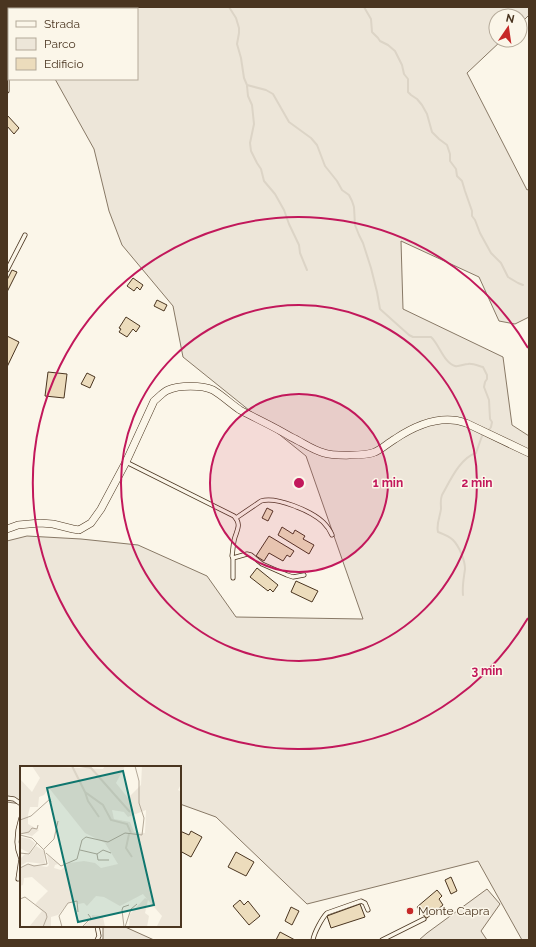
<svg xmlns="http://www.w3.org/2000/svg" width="536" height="947" viewBox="0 0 536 947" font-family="Raleway,sans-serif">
  <rect width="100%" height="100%" fill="#fbf6e9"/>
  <!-- green -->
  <g fill="#ede6d9" stroke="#887966">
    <path d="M15,7H529V15L520,24V16H496V40H502L467,73L527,190L529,189V317L515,324L499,321L479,277L401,241L403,309L503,357L512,425L529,436V940H522L478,861L307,904L216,817L180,804V767H21V804L7,802V541L27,536L81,539L138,545L207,576L236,617L363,619L306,456L183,357L173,306L122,245L109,211L94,149L55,79H137V9H16Z"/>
    <path d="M487,889L500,904L481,931L487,940H419L427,933Z"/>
    <path d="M103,926H123L154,940H101L103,939Z"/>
  </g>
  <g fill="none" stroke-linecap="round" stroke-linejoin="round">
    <!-- stream -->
    <g stroke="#dcd4c6" stroke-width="2">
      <path d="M229,7L236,18L239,28V33L237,44L241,58L244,78L247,85L266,90L273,94L289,122L311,138L317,145L325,166L337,181L342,190L349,195L352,201L354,207L355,225L359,235L363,243L371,268L377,292L380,309L409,335L413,337H431C439,344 444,363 455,366C459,367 464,364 468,364C472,363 479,366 483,367L487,375V379L485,382L484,387L489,400L490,419L492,422L491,427L489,430"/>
      <path d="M364,7L371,19L372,32L378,38L380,41L388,45L395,51L402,65L404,74L408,79V92L411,95L417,99L422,105L427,114L432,132L439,139L447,145L450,154V161L456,169L457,176L462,181L465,191L472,211V216L475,220L480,233L491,253L501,263L508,277L518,283L523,285"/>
      <path d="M247,86L248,96L252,105L254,124L250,143L251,151L257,163L261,169L264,181L275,194L284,210L289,224L299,245L300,253L307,270"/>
      <path d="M463,595C462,586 464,577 465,569C465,560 459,546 453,540C449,536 443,534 438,532C436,524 440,517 441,509C441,504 440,500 442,495C450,481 460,458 476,453L482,436"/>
    </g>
  </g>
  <!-- building -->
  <g fill="#ecdcbc" stroke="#4a3520">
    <path d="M7,115L19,128L14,134L7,126Z"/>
    <path d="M12,270L17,272L7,292V280Z"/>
    <path d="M133,278L143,285L140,290L137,287L134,291L127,286Z"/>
    <path d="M157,300L167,305L164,311L154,306Z"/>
    <path d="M126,317L140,326L136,332L133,329L127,337L119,332L121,329L119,328Z"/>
    <path d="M7,336L19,342L7,367Z"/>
    <path d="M48,372L67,374L64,398L45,396Z"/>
    <path d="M87,373L95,377L90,388L81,384Z"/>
    <path d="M267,508L273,511L268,521L262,518Z"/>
    <path d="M282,527L293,534L295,530L305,536L303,539L314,545L309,554L278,535Z"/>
    <path d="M269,536L294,551L290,557L287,555L283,561L269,553L264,561L256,556Z"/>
    <path d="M257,568L278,585L273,592L270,589L268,591L250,577Z"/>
    <path d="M296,581L318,591L312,602L291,592Z"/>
    <path d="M180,831L189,835L191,831L202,837L191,857L180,851Z"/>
    <path d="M236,852L254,862L246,876L228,867Z"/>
    <path d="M451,877L457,891L451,894L445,880Z"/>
    <path d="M437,890L442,896L439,899L443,905L427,918H426L417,907Z"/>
    <path d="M240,900L244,905L248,901L260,916L249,925L233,906Z"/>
    <path d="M360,904L365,917L331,928L327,916Z"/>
    <path d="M291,907L299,911L292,925L285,921Z"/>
    <path d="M280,932L295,940H276Z"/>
  </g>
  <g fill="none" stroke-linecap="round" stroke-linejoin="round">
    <defs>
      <g id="service">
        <path d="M7,80V91"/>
        <path d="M7,270L25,235"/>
        <path d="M126,462L234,516C241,524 238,528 235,537C233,543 233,550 232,556L233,558L247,554L251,555L262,564L287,575L293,577L304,575"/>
        <path d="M236,518L261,501C276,496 311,511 323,522C327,526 330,530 332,535"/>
        <path d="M233,578V558"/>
        <path d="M7,798L14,799L21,804"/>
        <path d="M18,879L21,859L18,850L17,842L18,830L21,818"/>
        <path d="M97,940L99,936L97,926"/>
        <path d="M313,940C314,933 322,918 327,913L361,901L365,903L368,910"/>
        <path d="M382,940L424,919"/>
      </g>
      <path id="minor" d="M7,529L18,525L40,523L53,524L73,529L79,530L91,523L101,509L126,462L154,401C159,397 163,392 168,390C179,385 202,385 213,390C223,396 231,404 240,410C257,419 275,427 291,437C302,442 312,450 324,453C332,456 367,456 375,452C382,449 388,443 395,439C416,425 441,414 466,423L529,453"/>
    </defs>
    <!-- service casing -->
    <use href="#service" stroke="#4a3520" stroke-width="5"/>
    <!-- minor casing -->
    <use href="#minor" stroke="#4a3520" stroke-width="8"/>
    <!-- service -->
    <use href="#service" stroke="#fbf6e9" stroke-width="3.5"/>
    <!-- minor -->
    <use href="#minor" stroke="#fbf6e9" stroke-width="7"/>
  </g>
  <!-- distance rings -->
  <circle cx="299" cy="483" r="89" fill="#c2185b" fill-opacity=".12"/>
  <g fill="none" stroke="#c2185b" stroke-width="2">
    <circle cx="299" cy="483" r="89"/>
    <circle cx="299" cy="483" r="178"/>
    <path d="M528 618A266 266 0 1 1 528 348"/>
  </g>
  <!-- markers -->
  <circle fill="#c62828" stroke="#fbf6e9" stroke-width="1.5" cx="410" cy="911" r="4"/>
  <g text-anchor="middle" stroke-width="3" stroke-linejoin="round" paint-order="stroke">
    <!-- poi labels -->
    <g font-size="12" fill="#4a3520" stroke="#fbf6e9" text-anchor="start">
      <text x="418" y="915">Monte Capra</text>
    </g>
  </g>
  <!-- overview -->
  <g transform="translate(20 766)">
    <rect width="161" height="161" fill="#fbf6e9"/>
    <path d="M12,0L83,3L85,0H105L96,17L108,32L121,19L122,0H161V18L158,24L161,26V161H134L137,160L142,150L128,134L125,147L129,150L127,161H109L110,148L125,132L127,133L123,128L100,140L84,131L76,130L67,140L64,137L58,138L57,135L49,136L38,149L31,151V161H9L22,145L15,139L17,136L28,125L12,111L4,112L3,119L0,120V102L8,98L27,101L29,99L27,89L38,98L35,99L34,102L41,104L49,97L64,95L75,97L81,102L98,98L85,77L65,67L29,22L24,29L19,31L18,41H10L8,49V58L19,64L12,70L0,67V13L12,26L20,12ZM92,44L104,46L108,51L126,44L125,67L114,66L110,56L94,53ZM0,71L10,73L15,77L9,87L0,82ZM16,80L24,85L25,98L7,96L0,100V93L5,88L9,89ZM86,148L83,151L85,161H63L72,152V149L82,150Z" fill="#ede6d9" fill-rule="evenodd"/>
    <path fill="none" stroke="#dcd4c6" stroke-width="2" d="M52,0L65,26L83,39L91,54L107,58L111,67M60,0L71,2L110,46M65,26L68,35L79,51M109,68L106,82L112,91"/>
    <path fill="none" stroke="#b4a999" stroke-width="1" d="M0,54L11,50L30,33L31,36M0,68L9,66L12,62L17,63L18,59M0,69L12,72L24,84L27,98L14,100L8,98L0,102M24,83L34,73L38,55M60,84L77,88L78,94H89M0,87L9,88L17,77M26,87L41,100L57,93L62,74L66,71L88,76L105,67L122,69L124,52L119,37V15L115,0M77,88L83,84L91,87M0,133L5,131L26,147L27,151L23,161M42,161L39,150L48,137L57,135L58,146M62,161L71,152L68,148M104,161L102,144L103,141L109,139M105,161L111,143L117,138"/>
    <path fill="#0f766e" fill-opacity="0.15" stroke="#0f766e" stroke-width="2" d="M103,5L134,139L58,156L27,22Z"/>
    <rect width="161" height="161" fill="none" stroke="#4a3520" stroke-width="2"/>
  </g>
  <circle cx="299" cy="483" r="6" fill="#c2185b" stroke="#fbf6e9" stroke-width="2"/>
  <g font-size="12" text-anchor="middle" font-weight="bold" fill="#c2185b" stroke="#fbf6e9" stroke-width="3" stroke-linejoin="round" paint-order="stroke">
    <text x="388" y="487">1 min</text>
    <text x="477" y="487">2 min</text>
    <text x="487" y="675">3 min</text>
  </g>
  <!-- border -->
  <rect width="536" height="947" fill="none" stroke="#4a3520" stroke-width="16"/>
  <!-- legend -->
  <rect x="8" y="8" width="130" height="72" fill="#fbf6e9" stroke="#b4a999"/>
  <rect x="16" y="21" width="20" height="6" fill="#fbf6e9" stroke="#b4a999"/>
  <text x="44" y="28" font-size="12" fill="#4a3520">Strada</text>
  <rect x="16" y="38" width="20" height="12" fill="#ede6d9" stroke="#b4a999"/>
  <text x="44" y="48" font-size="12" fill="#4a3520">Parco</text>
  <rect x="16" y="58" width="20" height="12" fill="#ecdcbc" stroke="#b4a999"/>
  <text x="44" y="68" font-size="12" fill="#4a3520">Edificio</text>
  <!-- north arrow -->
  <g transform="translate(508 28) rotate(13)"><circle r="19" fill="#fbf6e9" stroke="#b4a999"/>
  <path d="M0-3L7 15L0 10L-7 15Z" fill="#c62828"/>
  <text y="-6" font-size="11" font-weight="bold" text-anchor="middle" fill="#4a3520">N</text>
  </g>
</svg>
